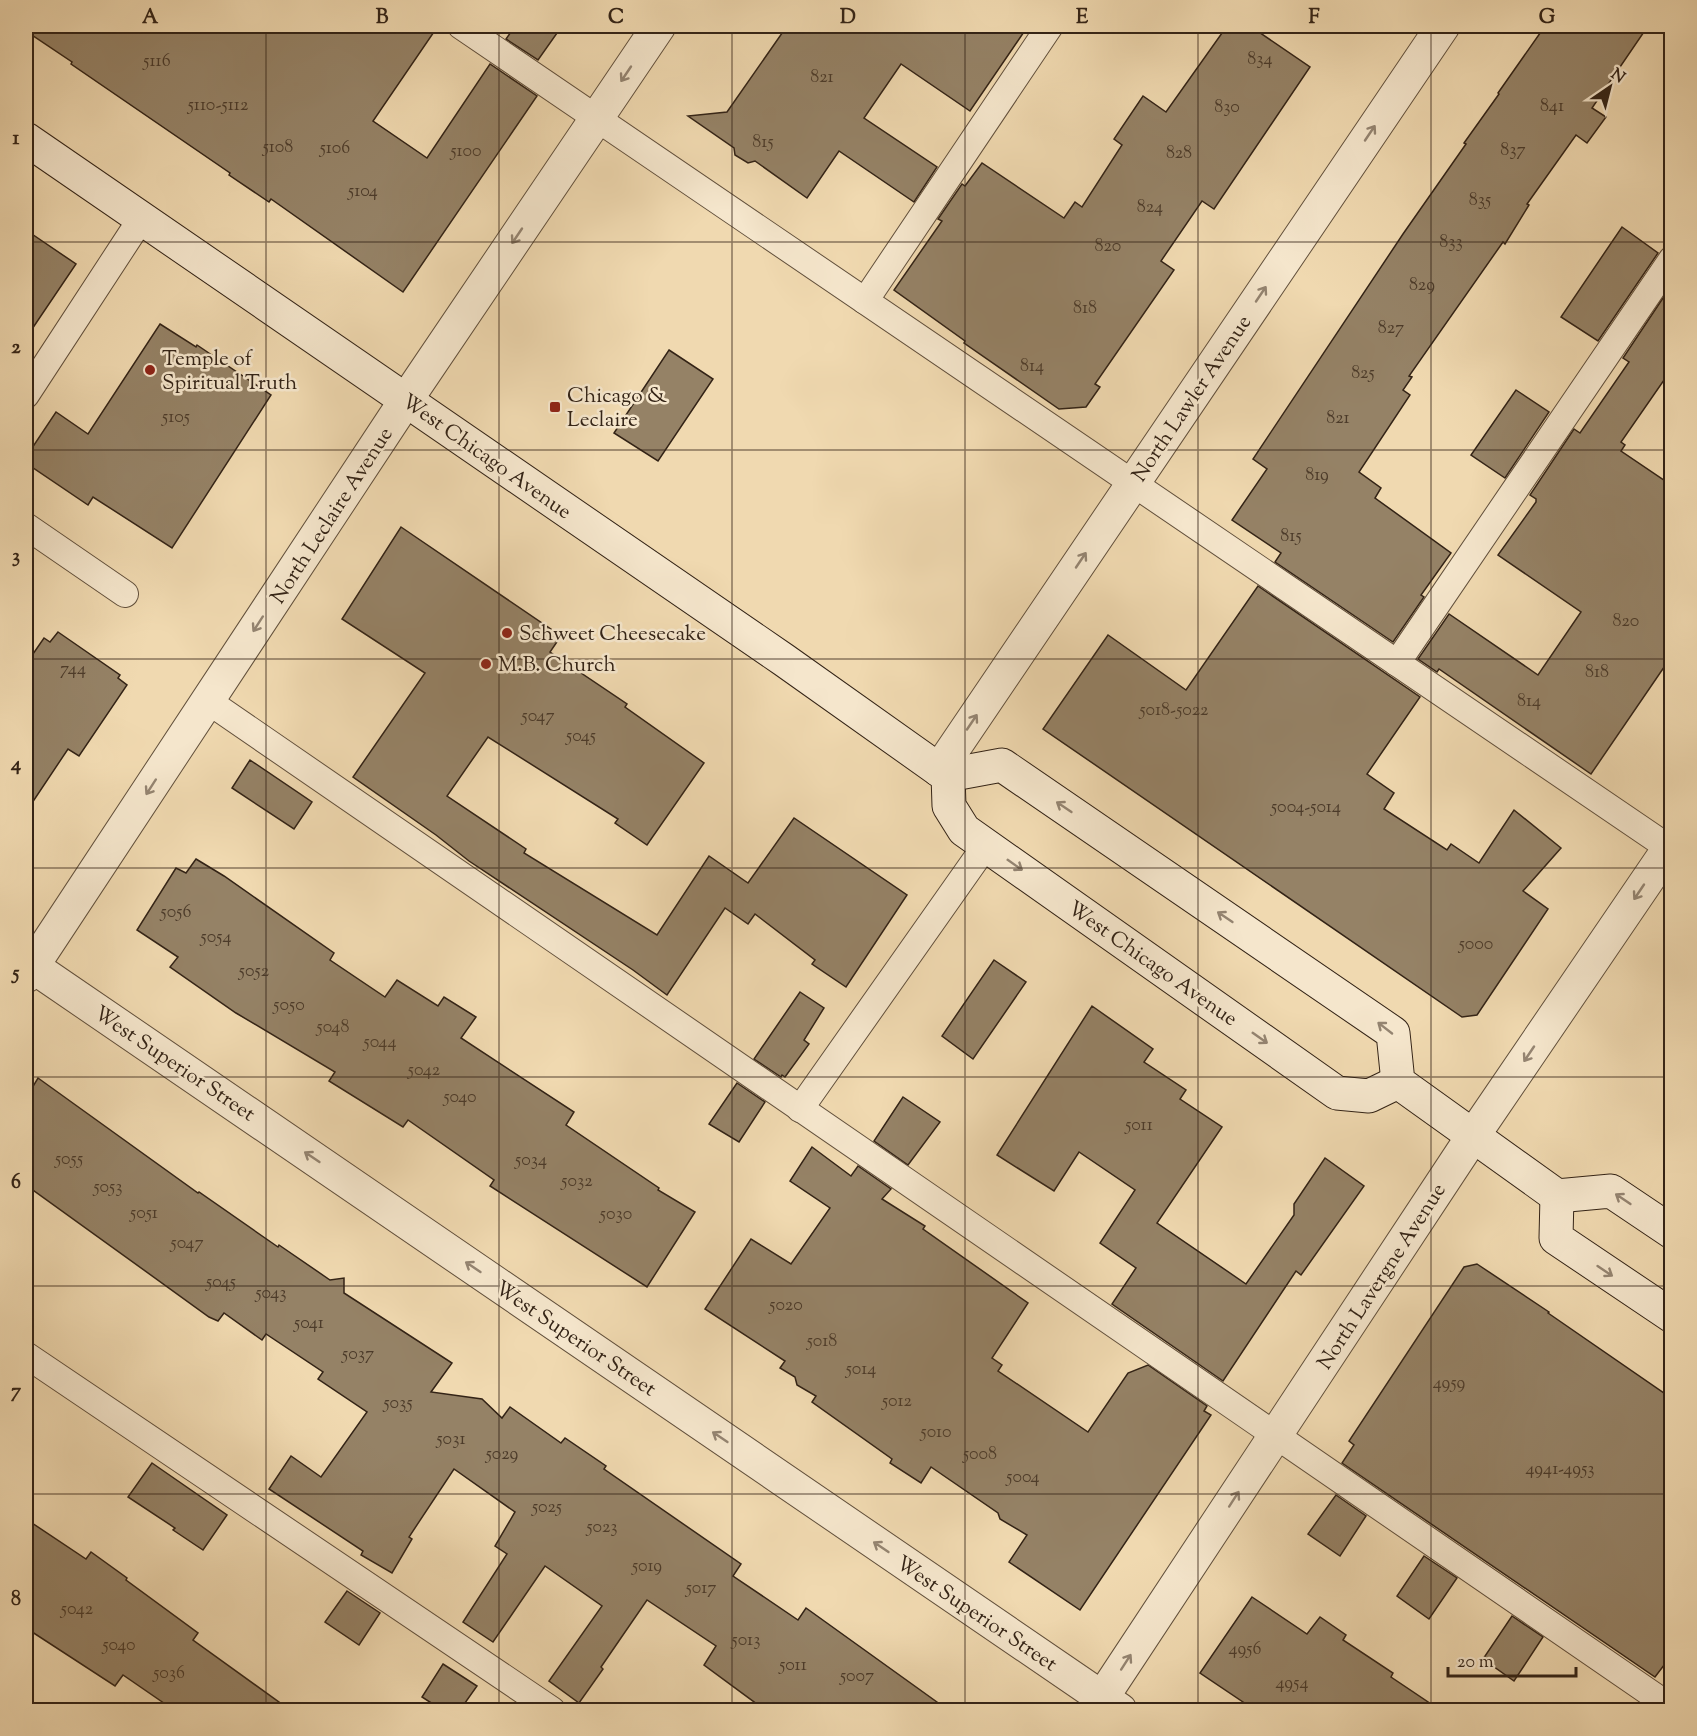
<svg xmlns="http://www.w3.org/2000/svg" width="1697" height="1736" viewBox="0 0 1697 1736" font-family="'Sorts Mill Goudy',serif">
  <rect width="100%" height="100%" fill="#f0d9b0"/>
  <filter id="stains"><feTurbulence type="fractalNoise" baseFrequency=".00333" numOctaves="4"/><feColorMatrix values="0 0 0 0 .2 0 0 0 0 .09 0 0 0 0 .02 0 0 0 .5 -.17"/></filter>
  <radialGradient id="worn" r=".72"><stop offset=".6" stop-color="#630" stop-opacity="0"/><stop offset="1" stop-color="#630" stop-opacity=".3"/></radialGradient>
  <!-- building -->
  <g fill="#958266" stroke="#332316" stroke-width="1.5">
    <path d="M26,26H438L373,121L427,158L490,64L537,96L403,292L271,199L269,202L229,175L230,173L71,64L72,62L26,31Z"/>
    <path d="M515,26H562L538,60L506,39Z"/>
    <path d="M787,26H1028L970,111L901,64L864,118L937,167L914,202L839,151L807,198L755,161L748,163L735,155L734,148L688,116L727,112Z"/>
    <path d="M1227,26H1250L1310,67L1214,209L1202,201L1161,261L1174,270L1095,384L1100,387L1086,407L1059,409L964,343L965,341L894,290L942,221L938,219L962,184L965,186L982,163L1064,218L1075,202L1082,207L1122,145L1114,139L1143,96L1166,112Z"/>
    <path d="M1545,26H1648L1592,108L1606,117L1587,143L1576,135L1527,204L1529,205L1505,244L1503,242L1409,376L1412,377L1403,390L1410,395L1359,472L1381,488L1375,498L1451,553L1421,595L1424,597L1393,642L1275,562L1281,553L1232,520L1267,469L1253,459L1403,234L1466,144L1464,143L1499,94L1498,93Z"/>
    <path d="M1622,227L1658,253L1598,341L1561,317Z"/>
    <path d="M26,230L76,264L26,338Z"/>
    <path d="M1671,286V370L1621,442L1625,445L1621,451L1671,485V657L1591,774L1439,669L1437,672L1418,659L1449,614L1538,675L1581,612L1498,555L1536,502V499L1530,495L1574,429L1580,433L1629,362L1623,358Z"/>
    <path d="M160,324L196,347L197,345L271,395L172,548L93,497L88,505L26,463V457L56,412L88,434Z"/>
    <path d="M669,350L713,379L658,461L614,433Z"/>
    <path d="M1516,390L1549,412L1505,478L1471,455Z"/>
    <path d="M401,527L561,636L550,652L627,704L625,707L704,763L647,845L615,823L618,819L488,737L447,796L526,849L524,853L657,935L709,856L748,883L794,818L907,895L846,987L812,964L815,960L755,914L748,924L725,908L667,995L633,970L469,861L436,835L353,777L425,673L342,619Z"/>
    <path d="M1258,586L1420,697L1367,774L1394,793L1384,809L1447,850L1451,844L1479,863L1514,810L1561,848L1523,891L1548,909L1477,1015L1462,1017L1043,729L1108,635L1186,690Z"/>
    <path d="M58,632L120,675L118,678L127,685L79,756L68,749L26,812V664L44,638L50,642Z"/>
    <path d="M250,760L312,802L294,829L232,788Z"/>
    <path d="M196,859L224,876L334,953L330,960L385,997L397,980L438,1006L444,997L476,1017L461,1038L574,1112L566,1125L659,1188L658,1190L695,1212L647,1287L490,1186L494,1180L408,1120L403,1127L329,1081L335,1072L236,1013L170,967L178,957L137,930L176,868L186,873Z"/>
    <path d="M994,960L1026,982L973,1059L942,1036Z"/>
    <path d="M800,992L824,1008L804,1040L809,1044L785,1077L782,1075L781,1077L754,1059Z"/>
    <path d="M1092,1006L1153,1049L1144,1062L1186,1090L1180,1099L1222,1127L1157,1223L1246,1284L1294,1215V1204L1325,1158L1364,1186L1301,1275L1296,1271L1223,1381L1112,1304L1136,1268L1100,1243L1135,1190L1079,1152L1054,1191L997,1155Z"/>
    <path d="M38,1078L198,1193L199,1192L278,1247L279,1245L330,1280L344,1278V1293L452,1363L431,1392L482,1399L502,1418L510,1407L561,1443L565,1438L606,1466L604,1469L741,1564L733,1576L798,1620L806,1608L948,1710H765L704,1665L716,1646L647,1600L601,1667L603,1669L579,1703L549,1681L602,1606L545,1566L493,1642L463,1622L507,1554L495,1546L515,1512L454,1469L409,1537L412,1539L392,1573L361,1555L363,1551L269,1489L291,1456L321,1477L367,1412L318,1379L323,1372L266,1334L262,1340L224,1313L218,1321L209,1317L26,1185V1098Z"/>
    <path d="M737,1083L765,1102L739,1142L709,1124Z"/>
    <path d="M903,1097L940,1122L908,1165L874,1141Z"/>
    <path d="M812,1147L851,1176L858,1166L891,1189L882,1199L925,1226L923,1229L1028,1303L992,1358L1002,1365L998,1371L1088,1432L1128,1373L1148,1365L1207,1406L1204,1411L1211,1415L1080,1610L1009,1562L1027,1535L1000,1519L998,1513L931,1467L921,1483L890,1463L892,1459L812,1402L816,1396L797,1385L795,1377L780,1368L785,1361L705,1309L751,1239L791,1264L830,1208L790,1181Z"/>
    <path d="M1477,1264L1549,1312L1548,1313L1671,1398V1656L1655,1677L1342,1463L1354,1445L1349,1441L1464,1267Z"/>
    <path d="M152,1463L227,1515L203,1550L173,1530L175,1528L128,1497Z"/>
    <path d="M1336,1495L1366,1516L1340,1556L1308,1534Z"/>
    <path d="M26,1519L86,1559L91,1552L127,1578L126,1580L198,1633L193,1640L290,1710H174L123,1675L115,1686L26,1628Z"/>
    <path d="M1424,1556L1457,1578L1429,1619L1397,1596Z"/>
    <path d="M347,1591L380,1613L359,1645L325,1622Z"/>
    <path d="M1252,1597L1307,1634L1320,1617L1346,1635L1343,1640L1393,1673L1391,1677L1440,1710H1255L1200,1673Z"/>
    <path d="M1512,1616L1543,1637L1514,1681L1483,1659Z"/>
    <path d="M443,1664L477,1686L460,1710H442L422,1697Z"/>
  </g>
  <g fill="none" stroke-linecap="round" stroke-linejoin="round">
    <defs>
      <g id="lane">
        <path d="M461,26L1672,850"/>
        <path d="M865,301L1050,26"/>
        <path d="M26,395L141,219"/>
        <path d="M26,526L125,594"/>
        <path d="M1397,663L1672,259"/>
        <path d="M208,701L1672,1708"/>
        <path d="M800,1109L986,845"/>
        <path d="M26,1355L552,1710"/>
      </g>
      <g id="street">
        <path d="M939,770L1443,26"/>
        <path d="M32,966L1120,1710"/>
        <path d="M26,976L406,400L659,26"/>
        <path d="M1094,1710L1473,1136L1672,844"/>
      </g>
      <g id="secondary">
        <path d="M26,139L784,660L939,770L948,775L1002,765L1393,1033L1398,1082L1557,1196L1611,1191L1672,1232"/>
        <path d="M948,775L949,806L964,830L1337,1093L1369,1096L1398,1082"/>
        <path d="M1557,1196L1556,1238L1672,1316"/>
      </g>
    </defs>
    <!-- lane casing -->
    <use href="#lane" stroke="#62503c" stroke-width="28"/>
    <!-- street casing -->
    <use href="#street" stroke="#62503c" stroke-width="35"/>
    <!-- secondary casing -->
    <use href="#secondary" stroke="#332316" stroke-width="35"/>
    <!-- lane -->
    <use href="#lane" stroke="#f5e6cc" stroke-width="26"/>
    <!-- street -->
    <use href="#street" stroke="#f5e6cc" stroke-width="33"/>
    <!-- secondary -->
    <use href="#secondary" stroke="#f5e6cc" stroke-width="33"/>
  </g>
  <!-- one-way arrows -->
  <defs><path id="oneway-shaft" d="M-6 0H5M1.5-3L5.5 0L1.5 3" fill="none" stroke-width="1.6" stroke-linecap="round" stroke-linejoin="round" transform="scale(1.5)"/></defs>
  <g stroke="#948471">
    <use href="#oneway-shaft" transform="translate(626 74) rotate(124)"/>
    <use href="#oneway-shaft" transform="translate(1370 133) rotate(-56)"/>
    <use href="#oneway-shaft" transform="translate(517 236) rotate(124)"/>
    <use href="#oneway-shaft" transform="translate(1261 294) rotate(-56)"/>
    <use href="#oneway-shaft" transform="translate(1081 560) rotate(-56)"/>
    <use href="#oneway-shaft" transform="translate(258 624) rotate(123)"/>
    <use href="#oneway-shaft" transform="translate(972 722) rotate(-56)"/>
    <use href="#oneway-shaft" transform="translate(151 787) rotate(123)"/>
    <use href="#oneway-shaft" transform="translate(1064 807) rotate(-146)"/>
    <use href="#oneway-shaft" transform="translate(1015 865) rotate(35)"/>
    <use href="#oneway-shaft" transform="translate(1639 892) rotate(124)"/>
    <use href="#oneway-shaft" transform="translate(1225 917) rotate(-146)"/>
    <use href="#oneway-shaft" transform="translate(1385 1028) rotate(-142)"/>
    <use href="#oneway-shaft" transform="translate(1260 1038) rotate(35)"/>
    <use href="#oneway-shaft" transform="translate(1529 1054) rotate(124)"/>
    <use href="#oneway-shaft" transform="translate(312 1157) rotate(-146)"/>
    <use href="#oneway-shaft" transform="translate(1623 1199) rotate(-146)"/>
    <use href="#oneway-shaft" transform="translate(473 1267) rotate(-146)"/>
    <use href="#oneway-shaft" transform="translate(1605 1271) rotate(34)"/>
    <use href="#oneway-shaft" transform="translate(720 1437) rotate(-146)"/>
    <use href="#oneway-shaft" transform="translate(1234 1499) rotate(-57)"/>
    <use href="#oneway-shaft" transform="translate(881 1547) rotate(-146)"/>
    <use href="#oneway-shaft" transform="translate(1126 1662) rotate(-57)"/>
  </g>
  <!-- grid -->
  <path fill="none" stroke="#332316" stroke-width="1.5" stroke-opacity="0.55" d="M266,26V1710M499,26V1710M732,26V1710M965,26V1710M1198,26V1710M1431,26V1710M26,242H1672M26,450H1672M26,659H1672M26,868H1672M26,1077H1672M26,1286H1672M26,1494H1672"/>
  <!-- markers -->
  <g fill="#8f2418" stroke="#f5e6cc" stroke-width="2">
    <circle cx="150" cy="370" r="6"/>
    <rect x="549" y="401" width="12" height="12" rx="3"/>
    <circle cx="507" cy="633" r="6"/>
    <circle cx="486" cy="664" r="6"/>
  </g>
  <g text-anchor="middle" stroke-width="5" stroke-linejoin="round" paint-order="stroke">
    <!-- number labels -->
    <g font-size="18" fill="#4c3b2a">
      <text x="1260" y="64">834</text>
      <text x="157" y="66">5116</text>
      <text x="822" y="82">821</text>
      <text x="218" y="110">5110-5112</text>
      <text x="1552" y="111">841</text>
      <text x="1227" y="112">830</text>
      <text x="763" y="147">815</text>
      <text x="278" y="152">5108</text>
      <text x="335" y="153">5106</text>
      <text x="1513" y="155">837</text>
      <text x="466" y="156">5100</text>
      <text x="1179" y="158">828</text>
      <text x="363" y="196">5104</text>
      <text x="1480" y="205">835</text>
      <text x="1150" y="212">824</text>
      <text x="1451" y="247">833</text>
      <text x="1108" y="251">820</text>
      <text x="1422" y="290">829</text>
      <text x="1085" y="313">818</text>
      <text x="1391" y="333">827</text>
      <text x="1032" y="371">814</text>
      <text x="1363" y="378">825</text>
      <text x="176" y="422">5105</text>
      <text x="1338" y="423">821</text>
      <text x="1317" y="480">819</text>
      <text x="1291" y="541">815</text>
      <text x="1626" y="626">820</text>
      <text x="73" y="674">744</text>
      <text x="1597" y="677">818</text>
      <text x="1529" y="706">814</text>
      <text x="1174" y="715">5018-5022</text>
      <text x="538" y="721">5047</text>
      <text x="581" y="741">5045</text>
      <text x="1306" y="812">5004-5014</text>
      <text x="176" y="917">5056</text>
      <text x="216" y="942">5054</text>
      <text x="1476" y="949">5000</text>
      <text x="254" y="976">5052</text>
      <text x="289" y="1010">5050</text>
      <text x="333" y="1032">5048</text>
      <text x="380" y="1047">5044</text>
      <text x="424" y="1075">5042</text>
      <text x="460" y="1102">5040</text>
      <text x="1139" y="1130">5011</text>
      <text x="69" y="1164">5055</text>
      <text x="531" y="1165">5034</text>
      <text x="577" y="1186">5032</text>
      <text x="108" y="1192">5053</text>
      <text x="144" y="1218">5051</text>
      <text x="616" y="1219">5030</text>
      <text x="187" y="1248">5047</text>
      <text x="221" y="1287">5045</text>
      <text x="271" y="1298">5043</text>
      <text x="786" y="1310">5020</text>
      <text x="309" y="1328">5041</text>
      <text x="822" y="1346">5018</text>
      <text x="358" y="1359">5037</text>
      <text x="861" y="1374">5014</text>
      <text x="1449" y="1388">4959</text>
      <text x="897" y="1406">5012</text>
      <text x="398" y="1408">5035</text>
      <text x="936" y="1437">5010</text>
      <text x="451" y="1444">5031</text>
      <text x="502" y="1459">5029</text>
      <text x="980" y="1459">5008</text>
      <text x="1560" y="1474">4941-4953</text>
      <text x="1023" y="1482">5004</text>
      <text x="547" y="1512">5025</text>
      <text x="602" y="1532">5023</text>
      <text x="647" y="1571">5019</text>
      <text x="701" y="1593">5017</text>
      <text x="77" y="1614">5042</text>
      <text x="746" y="1645">5013</text>
      <text x="119" y="1650">5040</text>
      <text x="1245" y="1654">4956</text>
      <text x="793" y="1670">5011</text>
      <text x="169" y="1678">5036</text>
      <text x="857" y="1681">5007</text>
      <text x="1292" y="1688">4954</text>
    </g>
    <!-- poi labels -->
    <g font-size="21" fill="#332316" stroke="#f5e6cc" text-anchor="start">
      <text x="162" y="365">Temple of<tspan x="162" dy="24">Spiritual Truth</tspan></text>
      <text x="567" y="402">Chicago &amp;<tspan x="567" dy="24">Leclaire</tspan></text>
      <text x="519" y="640">Schweet Cheesecake</text>
      <text x="498" y="671">M.B. Church</text>
    </g>
    <!-- street labels -->
    <g font-size="21" fill="#332316" stroke="#f5e6cc">
      <text transform="translate(1191 398) rotate(-56)" y="7">North Lawler Avenue</text>
      <text transform="translate(487 456) rotate(35)" y="7">West Chicago Avenue</text>
      <text transform="translate(331 515) rotate(-57)" y="7">North Leclaire Avenue</text>
      <text transform="translate(1153 963) rotate(35)" y="7">West Chicago Avenue</text>
      <text transform="translate(175 1063) rotate(34)" y="7">West Superior Street</text>
      <text transform="translate(1381 1276) rotate(-57)" y="7">North Lavergne Avenue</text>
      <text transform="translate(576 1338) rotate(34)" y="7">West Superior Street</text>
      <text transform="translate(977 1613) rotate(34)" y="7">West Superior Street</text>
    </g>
  </g>
  <!-- margin -->
  <rect width="1697" height="1736" fill="none" stroke="#f0d9b0" stroke-width="66"/>
  <!-- north arrow -->
  <g transform="translate(1610 87) rotate(35)" stroke="#f5e6cc" stroke-width="4.5" paint-order="stroke">
  <path d="M0-4.5L10 22L0 15L-10 22Z" fill="#332316"/>
  <text y="-9" font-size="16" font-weight="bold" text-anchor="middle" fill="#332316">N</text>
  </g>
  <!-- scale -->
  <path d="M1448 1667v9h128v-9" fill="none" stroke="#332316" stroke-width="3"/>
  <text x="1457" y="1667" font-size="18" fill="#332316" stroke="#f5e6cc" stroke-width="4.5" paint-order="stroke">20 m</text>
  <rect x="33" y="33" width="1631" height="1670" fill="none" stroke="#332316" stroke-width="2"/>
  <g font-size="20" text-anchor="middle" font-weight="bold" fill="#332316">
    <text x="150" y="23">A</text>
    <text x="382" y="23">B</text>
    <text x="616" y="23">C</text>
    <text x="848" y="23">D</text>
    <text x="1082" y="23">E</text>
    <text x="1314" y="23">F</text>
    <text x="1547" y="23">G</text>
    <text x="16" y="144">1</text>
    <text x="16" y="353">2</text>
    <text x="16" y="562">3</text>
    <text x="16" y="770">4</text>
    <text x="16" y="979">5</text>
    <text x="16" y="1188">6</text>
    <text x="16" y="1397">7</text>
    <text x="16" y="1605">8</text>
  </g>
  <rect width="100%" height="100%" filter="url(#stains)"/>
  <rect width="100%" height="100%" fill="url(#worn)"/>
</svg>
